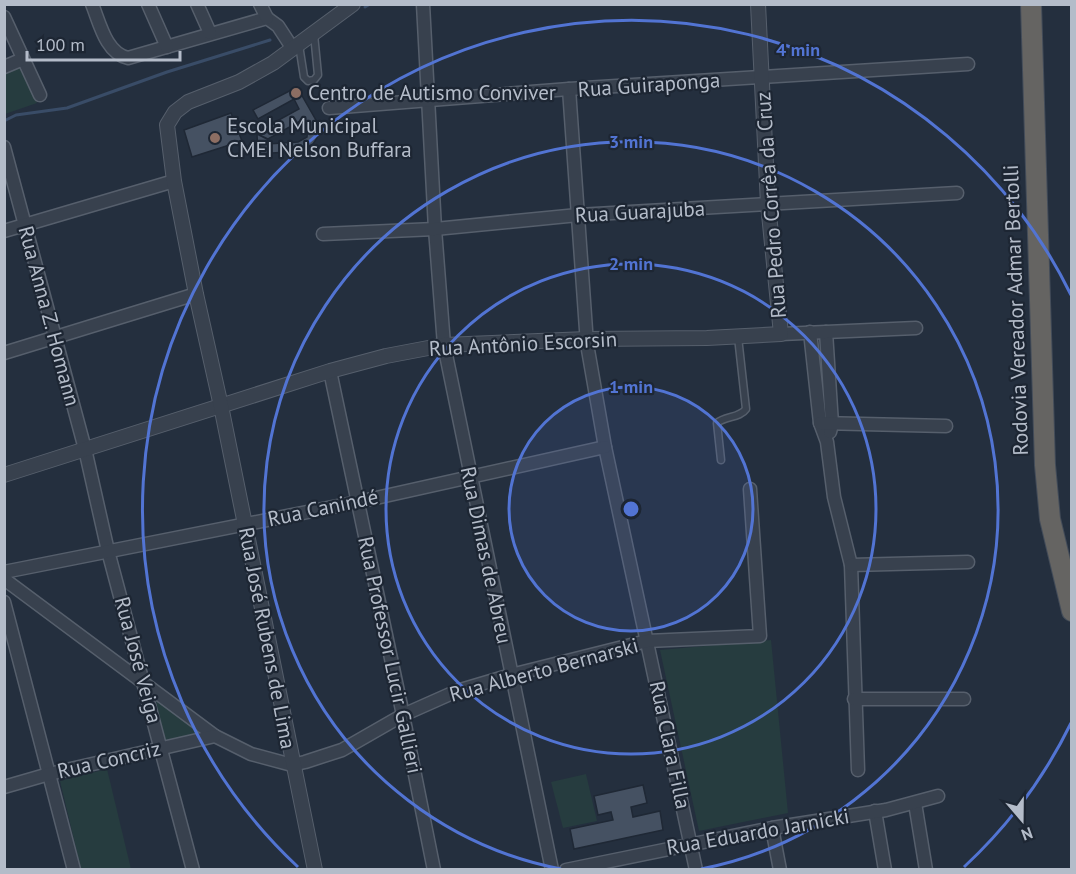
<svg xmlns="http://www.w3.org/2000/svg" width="1076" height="874" viewBox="0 0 1076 874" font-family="'PT Sans',sans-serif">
  <rect width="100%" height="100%" fill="#242f3e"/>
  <!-- green -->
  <g fill="#263c3f">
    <path d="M19,67L37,103L5,114L4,74Z"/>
    <path d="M771,640L788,813L699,831L660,650Z"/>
    <path d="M155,697L201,735L165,742Z"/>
    <path d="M107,769L131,869H81L60,781Z"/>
    <path d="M586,774L597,821L563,828L551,782Z"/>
  </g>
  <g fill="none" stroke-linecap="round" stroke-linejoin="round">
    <!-- stream -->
    <g stroke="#394c67" stroke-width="3">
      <path d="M365,7L370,4"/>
      <path d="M4,121L16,115L67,108L167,72L270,40"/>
    </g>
  </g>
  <!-- building -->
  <g fill="#455162" stroke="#1f2835" stroke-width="1.5">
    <path d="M297,87L317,122V138L313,144L301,151L258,154L257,134L267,139L268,144L298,142L307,137L308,125L304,119L268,139L255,133L299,109L294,99L258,119L253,110Z"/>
    <path d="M231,113L242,141L192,157L184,130Z"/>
    <path d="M643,785L647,803L631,807L633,817L660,811L663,830L574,849L570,829L613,820L611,812L598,815L594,796Z"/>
  </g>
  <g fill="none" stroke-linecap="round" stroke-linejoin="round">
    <defs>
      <g id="service">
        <path d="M299,45L304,77L308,81L314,80L318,75L314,34"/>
        <path d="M721,460L717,423C725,416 740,418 746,409L738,337"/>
      </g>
      <g id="minor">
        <path d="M92,4C100,24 106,53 128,58L267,18L278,26L293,49"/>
        <path d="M148,4L167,47"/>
        <path d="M197,4L210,33"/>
        <path d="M260,4L267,18"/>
        <path d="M423,4L435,229L444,345L552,870"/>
        <path d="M4,17L40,95"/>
        <path d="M4,67L23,59"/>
        <path d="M569,89L587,344L605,447L696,870"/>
        <path d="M329,108L569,89L968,64"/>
        <path d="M4,147L85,449L108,551L193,870"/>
        <path d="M4,231L174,181"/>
        <path d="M323,234L435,229L578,215L957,193"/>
        <path d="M810,332L820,423L827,442L834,497L851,565L858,770"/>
        <path d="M826,332L832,424L830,432"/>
        <path d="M781,334L916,328"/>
        <path d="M4,353L196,294"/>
        <path d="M330,371L403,715L434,870"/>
        <path d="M820,423L946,426"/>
        <path d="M851,565L968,562"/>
        <path d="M4,572L358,502L605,447"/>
        <path d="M4,579L215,736L251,754L292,765L305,762L342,750L403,715L457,691L511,675L647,641L760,636L750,489"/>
        <path d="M4,602L74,870"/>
        <path d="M854,699H964"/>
        <path d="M4,787L49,774L215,736"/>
        <path d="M915,803L926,870"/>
        <path d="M875,811L885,870"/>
        <path d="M772,828L780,870"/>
        <path d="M566,870L772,828L886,810L938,796"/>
      </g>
      <g id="tertiary">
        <path d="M4,475L330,371L386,356L444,345L587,339L707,338L781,334L768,204L758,4"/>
        <path d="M315,870L221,406L196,294L174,181L167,125L175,112L188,102L239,82L273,63L353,4"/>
      </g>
      <path id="trunk" d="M1031,4L1045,465L1050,519L1072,611"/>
    </defs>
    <!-- service casing -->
    <use href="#service" stroke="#565f6c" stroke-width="9"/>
    <!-- minor casing -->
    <use href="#minor" stroke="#565f6c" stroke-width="15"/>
    <!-- tertiary casing -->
    <use href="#tertiary" stroke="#565f6c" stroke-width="16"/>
    <!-- trunk casing -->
    <use href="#trunk" stroke="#434c59" stroke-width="22"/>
    <!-- service -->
    <use href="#service" stroke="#38414e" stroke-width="6"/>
    <!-- minor -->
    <use href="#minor" stroke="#38414e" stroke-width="12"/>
    <!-- tertiary -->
    <use href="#tertiary" stroke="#38414e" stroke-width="14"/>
    <!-- trunk -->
    <use href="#trunk" stroke="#656462" stroke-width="20"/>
  </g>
  <!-- distance rings -->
  <circle cx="631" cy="509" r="122" fill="#5274d3" fill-opacity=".12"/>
  <g fill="none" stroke="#5274d3" stroke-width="3">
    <circle cx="631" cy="509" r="122"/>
    <circle cx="631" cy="509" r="245"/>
    <path d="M561 869A367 367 0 1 1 701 869"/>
    <path d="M1071 723A489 489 0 0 1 964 867M298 867A489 489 0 1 1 1071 295"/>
  </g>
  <!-- markers -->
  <g fill="#8d6e63" stroke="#1d2633" stroke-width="2">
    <circle cx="296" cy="93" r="6"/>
    <circle cx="215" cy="138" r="6"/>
  </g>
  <g text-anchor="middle" stroke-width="4.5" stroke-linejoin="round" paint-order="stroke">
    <!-- street labels -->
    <g font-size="21" fill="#b4bcc9" stroke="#1d2633">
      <text transform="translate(649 85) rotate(-4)" y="7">Rua Guiraponga</text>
      <text transform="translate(771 205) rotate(-94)" y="7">Rua Pedro Corrêa da Cruz</text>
      <text transform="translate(640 212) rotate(-3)" y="7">Rua Guarajuba</text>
      <text transform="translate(1016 310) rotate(-92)" y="7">Rodovia Vereador Admar Bertolli</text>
      <text transform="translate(49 316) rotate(75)" y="7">Rua Anna Z. Homann</text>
      <text transform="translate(523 344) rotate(-3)" y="7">Rua Antônio Escorsin</text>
      <text transform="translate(323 508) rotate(-12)" y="7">Rua Canindé</text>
      <text transform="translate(486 555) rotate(78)" y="7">Rua Dimas de Abreu</text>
      <text transform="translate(267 638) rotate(79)" y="7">Rua José Rubens de Lima</text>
      <text transform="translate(390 655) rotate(78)" y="7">Rua Professor Lucir Gallieri</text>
      <text transform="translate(138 660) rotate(75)" y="7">Rua José Veiga</text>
      <text transform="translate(544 670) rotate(-15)" y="7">Rua Alberto Bernarski</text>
      <text transform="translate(670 745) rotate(78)" y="7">Rua Clara Filla</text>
      <text transform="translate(109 760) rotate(-13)" y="7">Rua Concriz</text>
      <text transform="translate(758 832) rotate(-10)" y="7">Rua Eduardo Jarnicki</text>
    </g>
    <!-- poi labels -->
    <g font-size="21" fill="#b4bcc9" stroke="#1d2633" text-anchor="start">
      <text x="308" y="100">Centro de Autismo Conviver</text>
      <text x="227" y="133">Escola Municipal<tspan x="227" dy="24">CMEI Nelson Buffara</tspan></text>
    </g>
  </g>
  <circle cx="631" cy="509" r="9" fill="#5274d3" stroke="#1d2633" stroke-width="3"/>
  <g font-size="18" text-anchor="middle" font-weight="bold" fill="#5274d3" stroke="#1d2633" stroke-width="4.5" stroke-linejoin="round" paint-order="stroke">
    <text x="798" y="56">4 min</text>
    <text x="631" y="148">3 min</text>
    <text x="631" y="270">2 min</text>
    <text x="631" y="393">1 min</text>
  </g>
  <!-- border -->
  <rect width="1076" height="874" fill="none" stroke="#b4bcc9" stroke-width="12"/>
  <!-- north arrow -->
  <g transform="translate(1022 820) rotate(160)" stroke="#1d2633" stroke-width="4.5" paint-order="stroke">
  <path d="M0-4.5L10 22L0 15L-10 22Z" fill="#b4bcc9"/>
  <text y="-9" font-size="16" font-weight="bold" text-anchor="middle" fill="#b4bcc9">N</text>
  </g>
  <!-- scale -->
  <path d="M27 51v9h153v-9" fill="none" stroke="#b4bcc9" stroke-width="3"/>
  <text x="36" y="51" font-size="18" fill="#b4bcc9" stroke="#1d2633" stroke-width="4.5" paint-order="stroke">100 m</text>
</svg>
